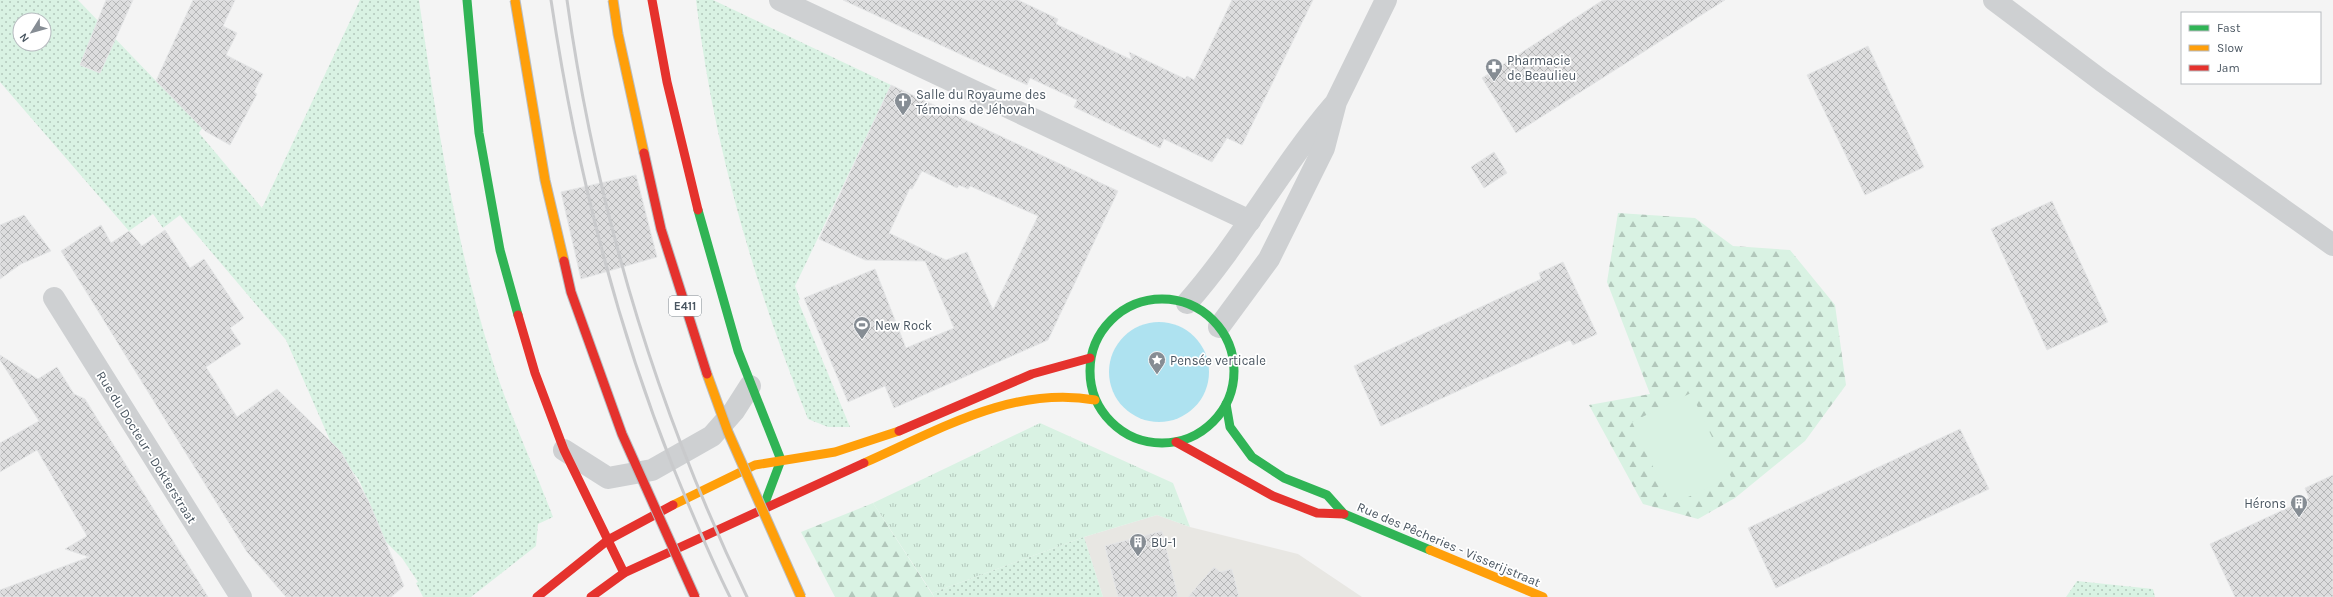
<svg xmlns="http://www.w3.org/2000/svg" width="2333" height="597" viewBox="0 0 2333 597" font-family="Karla,sans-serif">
  <defs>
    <pattern id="grass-tufts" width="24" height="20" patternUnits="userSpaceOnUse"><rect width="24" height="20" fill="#d9f2e3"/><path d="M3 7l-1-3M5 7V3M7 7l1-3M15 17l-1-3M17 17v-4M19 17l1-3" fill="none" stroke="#b2c7bb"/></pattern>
    <pattern id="forest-firs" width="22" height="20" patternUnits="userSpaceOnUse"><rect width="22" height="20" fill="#d9f2e3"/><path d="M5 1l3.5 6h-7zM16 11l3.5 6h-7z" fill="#b2c7bb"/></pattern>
    <pattern id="park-dots" width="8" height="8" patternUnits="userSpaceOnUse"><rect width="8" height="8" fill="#d9f2e3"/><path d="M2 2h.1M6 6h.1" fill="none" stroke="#b2c7bb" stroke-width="1.8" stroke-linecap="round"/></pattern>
    <pattern id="building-cross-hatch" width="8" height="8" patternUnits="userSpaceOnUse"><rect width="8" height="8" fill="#ddddde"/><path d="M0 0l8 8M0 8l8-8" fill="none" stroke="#b5b6b7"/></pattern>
  </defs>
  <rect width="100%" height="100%" fill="#f4f4f4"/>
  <!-- commercial -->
  <path fill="#e8e7e3" d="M1157,515L1190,527L1298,554L1362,597H1103L1084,537Z"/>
  <!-- grass -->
  <path fill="url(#grass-tufts)" d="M1040,423L1173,483L1190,527L1157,515L1084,537L932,593L873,503Z"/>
  <!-- forest -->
  <g fill="url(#forest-firs)">
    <path d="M1618,213L1695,218L1733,246L1790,250L1835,305L1846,385L1805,441L1735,498L1698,519L1643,504L1589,405L1650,394L1607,282Z"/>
    <path d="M873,503L934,597H835L801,532Z"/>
  </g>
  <!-- park -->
  <g fill="url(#park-dots)" fill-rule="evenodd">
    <path d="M0,0H78L156,81L207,120L199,133L262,208L360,0H419C436,120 455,240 491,356C507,409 533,464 553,517L538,524L536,546L471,597H423L416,583L418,582L402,558L385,541L359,480L332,445L286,340L180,215L163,228L153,214L129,231L0,82ZM20,20H44V44H20Z"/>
    <path d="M696,0H713L891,85L795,286L800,299L798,301L850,427H828L808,419C754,284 713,145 696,0Z"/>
    <path d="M1084,537L1103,597H934L932,593Z"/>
    <path d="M2077,581L2153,589L2155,597H2066Z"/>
  </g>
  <!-- garden -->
  <path fill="#d9f2e3" d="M1691,393L1731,477L1671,505L1632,422Z"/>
  <!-- water -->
  <circle fill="#aee2f0" cx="1159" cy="372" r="50"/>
  <!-- building -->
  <g fill="url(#building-cross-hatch)" stroke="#e5e6e7" fill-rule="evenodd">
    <path d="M106,0H133L100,73L80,65Z"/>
    <path d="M193,0H235L223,26L237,33L226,55L263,74L254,92L257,94L230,145L205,131L156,81Z"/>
    <path d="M843,0H1018L1058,19L1056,24L1132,60L1129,52L1185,79L1187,76L1194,80L1232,0H1313L1242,145L1227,138L1212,162L1164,139L1160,148L1074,107L1077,100L1030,78L1027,85Z"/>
    <path d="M1603,0H1725L1516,133L1482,78Z"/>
    <path d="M1868,46L1924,167L1865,195L1807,75Z"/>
    <path d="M891,85L1118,191L1048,340L894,408L885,386L848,402L804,298L875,269L906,348L954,328L925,261L865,260L819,239ZM922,171L957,188L959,185L968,189L970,186L1038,216L993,310L967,252L946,260L889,233L910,188L912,189Z"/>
    <path d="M1494,152L1507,173L1484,188L1471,167Z"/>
    <path d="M636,175L657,257L581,279L561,192Z"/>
    <path d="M2052,201L2108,322L2047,350L1991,229Z"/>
    <path d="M24,215L51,251L21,264L0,279V225Z"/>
    <path d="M101,225L111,243L129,231L142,246L165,230L190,268L204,259L244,318L230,328L241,344L206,367L237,417L277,389L341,452L369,502L404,586L391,597H286L247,552L61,251Z"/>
    <path d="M1563,262L1597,334L1573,345L1570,340L1381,426L1354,366L1541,279L1539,273Z"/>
    <path d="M0,355L38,379L57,367L74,394L85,399L208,597H0V590L89,557L65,549L87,536L37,450L0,472V443L39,421L0,360Z"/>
    <path d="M1960,429L1989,489L1776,588L1748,528Z"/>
    <path d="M2333,475V597H2235L2210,544L2309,498L2305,488Z"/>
    <path d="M1162,531L1178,597H1118L1105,546Z"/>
    <path d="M1214,567L1220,572L1232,569L1239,597H1188Z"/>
  </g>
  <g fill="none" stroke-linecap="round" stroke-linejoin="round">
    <!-- street -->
    <g stroke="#ced0d2" stroke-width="22">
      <path d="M780,0L1250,221"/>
      <path d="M1994,0L2102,81L2333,245"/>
      <path d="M54,298L241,597"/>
      <path d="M1187,303C1241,242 1280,168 1333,106"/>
      <path d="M1219,327L1269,259L1324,148L1336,102L1386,0"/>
      <path d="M564,450L608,478L652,470L712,436L734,411L750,386"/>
    </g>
    <!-- fast -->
    <g stroke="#30b455" stroke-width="9">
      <path d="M467,0L479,133L500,250L518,315"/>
      <path d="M698,210L738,351L781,460L763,508"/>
      <circle cx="1162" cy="371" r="72"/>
      <path d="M1226,404L1230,427L1252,457L1284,478L1327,495L1344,514L1430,550"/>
    </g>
    <!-- slow -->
    <g stroke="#ff9f0a" stroke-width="9">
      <path d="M864,463C937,431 1013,385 1095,400"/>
      <path d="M673,505L755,465L835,452L899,431"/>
      <path d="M1430,550L1543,597"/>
    </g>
    <!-- jam -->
    <g stroke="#e5322d" stroke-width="9">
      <path d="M652,0L667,82L698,210"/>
      <path d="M518,315L535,373L564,450L624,573"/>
      <path d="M899,431L1032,374L1090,358"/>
      <path d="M1176,442L1273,496L1317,513L1344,514"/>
      <path d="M537,597L608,540L673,505"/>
      <path d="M591,597L624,573L864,463"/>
    </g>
    <!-- rail -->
    <g stroke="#c9cacc" stroke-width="3">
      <path d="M551,0C575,161 613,316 673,467C691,511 709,555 730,597"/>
      <path d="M567,0C596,208 656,408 747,597"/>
    </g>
    <defs>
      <g id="slow-bridge">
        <path d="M515,0L545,180L564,261"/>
        <path d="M613,0L618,34L644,153"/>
        <path d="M707,374L728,432L801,597"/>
      </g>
      <g id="jam-bridge">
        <path d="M644,153L661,229L707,374"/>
        <path d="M564,261L571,292L622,434L695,597"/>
      </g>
    </defs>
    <!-- slow-bridge casing -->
    <use href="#slow-bridge" stroke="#b9bec3" stroke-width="11" stroke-linecap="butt"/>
    <!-- jam-bridge casing -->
    <use href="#jam-bridge" stroke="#b9bec3" stroke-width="11" stroke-linecap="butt"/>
    <!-- slow-bridge -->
    <use href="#slow-bridge" stroke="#ff9f0a" stroke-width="9"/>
    <!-- jam-bridge -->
    <use href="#jam-bridge" stroke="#e5322d" stroke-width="9"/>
  </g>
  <!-- icons -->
  <defs>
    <symbol id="pharmacy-pin" viewBox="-11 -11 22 30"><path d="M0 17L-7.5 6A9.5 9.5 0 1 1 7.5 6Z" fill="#868d94" stroke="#fff"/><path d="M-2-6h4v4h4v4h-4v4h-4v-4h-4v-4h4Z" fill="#fff"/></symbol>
    <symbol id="church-pin" viewBox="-11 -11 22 30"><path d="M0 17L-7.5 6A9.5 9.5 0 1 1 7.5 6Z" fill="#868d94" stroke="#fff"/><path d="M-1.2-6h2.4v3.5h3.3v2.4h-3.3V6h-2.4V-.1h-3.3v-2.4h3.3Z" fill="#fff"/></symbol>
    <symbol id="stadium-pin" viewBox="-11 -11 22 30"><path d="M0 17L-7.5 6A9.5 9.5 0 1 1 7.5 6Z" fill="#868d94" stroke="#fff"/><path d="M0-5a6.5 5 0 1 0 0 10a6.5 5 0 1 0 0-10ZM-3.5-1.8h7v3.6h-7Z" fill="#fff"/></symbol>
    <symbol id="sight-pin" viewBox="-11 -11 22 30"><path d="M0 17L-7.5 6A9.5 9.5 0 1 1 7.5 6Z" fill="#868d94" stroke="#fff"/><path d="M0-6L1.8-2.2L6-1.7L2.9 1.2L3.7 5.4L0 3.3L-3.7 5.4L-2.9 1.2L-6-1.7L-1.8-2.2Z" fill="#fff"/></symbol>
    <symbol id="building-pin" viewBox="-11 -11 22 30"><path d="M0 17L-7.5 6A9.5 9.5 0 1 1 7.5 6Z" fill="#868d94" stroke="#fff"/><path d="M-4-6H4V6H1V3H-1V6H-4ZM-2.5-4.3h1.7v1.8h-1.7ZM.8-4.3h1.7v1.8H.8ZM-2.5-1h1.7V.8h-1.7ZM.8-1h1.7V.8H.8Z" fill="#fff"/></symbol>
  </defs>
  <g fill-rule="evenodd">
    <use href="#pharmacy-pin" x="1484" y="57" width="20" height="27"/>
    <use href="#church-pin" x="893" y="91" width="20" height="27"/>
    <use href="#stadium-pin" x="852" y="315" width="20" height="27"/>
    <use href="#sight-pin" x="1147" y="350" width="20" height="27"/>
    <use href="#building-pin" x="2289" y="493" width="20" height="27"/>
    <use href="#building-pin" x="1128" y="532" width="20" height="27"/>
  </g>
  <g text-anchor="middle" stroke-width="3.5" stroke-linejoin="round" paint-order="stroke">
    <!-- shield labels -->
    <rect fill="#fff" stroke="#808990" stroke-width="1" x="669" y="296" width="32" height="20" rx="3"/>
    <g font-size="12" font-weight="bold" fill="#4a5661">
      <text x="685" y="310">E411</text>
    </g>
    <!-- poi labels -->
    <g font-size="13" fill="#4a5661" stroke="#fff" text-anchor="start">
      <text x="1507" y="65">Pharmacie<tspan x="1507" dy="15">de Beaulieu</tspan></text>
      <text x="916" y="99">Salle du Royaume des<tspan x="916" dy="15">Témoins de Jéhovah</tspan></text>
      <text x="875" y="330">New Rock</text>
      <text x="1170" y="365">Pensée verticale</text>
      <text x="2286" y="508" text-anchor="end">Hérons</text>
      <text x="1151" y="547">BU-1</text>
    </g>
    <!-- street labels -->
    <g font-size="13" fill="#4a5661" stroke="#fff">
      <text transform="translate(147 447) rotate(58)" y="5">Rue du Docteur - Dokterstraat</text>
      <text transform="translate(1449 544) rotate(23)" y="5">Rue des Pêcheries - Visserijstraat</text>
    </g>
  </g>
  <!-- legend -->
  <rect x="2181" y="12" width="140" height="72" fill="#ffffff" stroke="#b7bbc0"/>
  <rect x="2189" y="25" width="20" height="6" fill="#30b455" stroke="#b7bbc0"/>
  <text x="2217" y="32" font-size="12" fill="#4a5661">Fast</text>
  <rect x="2189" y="45" width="20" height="6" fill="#ff9f0a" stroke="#b7bbc0"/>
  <text x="2217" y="52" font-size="12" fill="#4a5661">Slow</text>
  <rect x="2189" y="65" width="20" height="6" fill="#e5322d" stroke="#b7bbc0"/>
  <text x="2217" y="72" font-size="12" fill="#4a5661">Jam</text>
  <!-- north arrow -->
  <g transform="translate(32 32) rotate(233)"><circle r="19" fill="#ffffff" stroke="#b7bbc0"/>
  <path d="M0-3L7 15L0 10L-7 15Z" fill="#868d94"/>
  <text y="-6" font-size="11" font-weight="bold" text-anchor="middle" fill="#4a5661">N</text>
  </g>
</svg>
